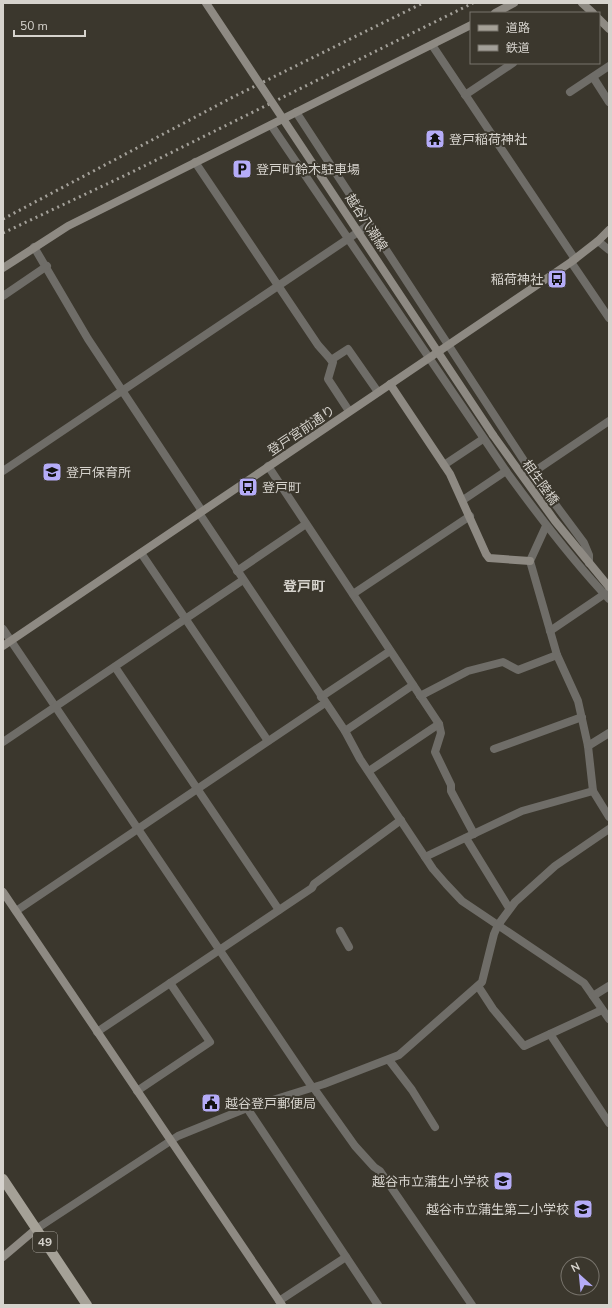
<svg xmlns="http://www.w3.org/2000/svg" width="612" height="1308" viewBox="0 0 612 1308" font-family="'Nunito Sans','Noto Sans JP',sans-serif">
  <rect width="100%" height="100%" fill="#3b372d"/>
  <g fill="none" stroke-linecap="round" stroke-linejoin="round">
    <!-- street -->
    <g stroke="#6f6d68" stroke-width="8">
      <path d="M432,45L575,259"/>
      <path d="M593,77L609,102"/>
      <path d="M570,92L609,66"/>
      <path d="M465,95L513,63"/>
      <path d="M296,112L532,473L584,543L589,555V563"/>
      <path d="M271,125L506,471C538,515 571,559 609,599"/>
      <path d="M195,162L318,345L333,362L328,379L349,411"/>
      <path d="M598,241L609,250"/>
      <path d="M34,247L88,339L202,511"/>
      <path d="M571,262L609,318"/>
      <path d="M3,296L47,266"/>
      <path d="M331,360L348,349L378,392"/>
      <path d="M444,465L483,439"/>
      <path d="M268,466L439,724L441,733L435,752L451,785V791L474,834"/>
      <path d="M3,471L370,224"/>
      <path d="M532,473L609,421"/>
      <path d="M463,500L506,471"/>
      <path d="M199,513L345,731L360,759L433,869L446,884L462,901L584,983L609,1019"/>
      <path d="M546,526L530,561L557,655L578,701L588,746L593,791L609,817"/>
      <path d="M141,553L268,741"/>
      <path d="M237,571L306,524"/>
      <path d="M353,594L470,516"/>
      <path d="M3,629L312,1087"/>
      <path d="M550,631L609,591"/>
      <path d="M115,667L279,910"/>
      <path d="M420,696L468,671L503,662L518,670L557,655"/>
      <path d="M321,697L390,651"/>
      <path d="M345,731L413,685"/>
      <path d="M3,742L243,580"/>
      <path d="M588,746L609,733"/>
      <path d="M494,749L582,717"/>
      <path d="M369,771L439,724"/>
      <path d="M466,838L509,908"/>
      <path d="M425,857L522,811L593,791"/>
      <path d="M16,911L325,703"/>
      <path d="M340,931L349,947"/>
      <path d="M478,986L493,1009L524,1046L602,1010"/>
      <path d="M593,996L609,986"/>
      <path d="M97,1032L312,888L314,884L401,820"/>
      <path d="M550,1034L609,1123"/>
      <path d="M389,1060L412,1090L435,1127"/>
      <path d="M313,1087L355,1146L374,1167L380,1171L472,1305"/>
      <path d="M137,1091L210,1042L170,983"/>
      <path d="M247,1108L378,1305"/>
      <path d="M36,1229L178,1136L247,1108L324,1084L399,1055L482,982L494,934L498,925L515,902L555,866L609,829"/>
      <path d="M279,1301L346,1257"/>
    </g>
    <!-- secondary -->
    <g stroke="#8e8a83" stroke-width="8">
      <path d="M582,3L593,13"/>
      <path d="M495,13L514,3"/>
      <path d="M599,19L609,29"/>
      <path d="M3,268L68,226L471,25"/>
      <path d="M390,384L450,474L486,554L489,558L530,561"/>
      <path d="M493,435L555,521L609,587"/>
      <path d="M3,646L571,262L598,241L609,230"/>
      <path d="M3,892L282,1305"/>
      <path d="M3,1257L36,1229"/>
    </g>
    <!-- primary -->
    <path stroke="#a5a197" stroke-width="10" d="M3,1179L87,1305"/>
    <!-- rail -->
    <g stroke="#a3a099" stroke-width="3" stroke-dasharray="2 4" stroke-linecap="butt">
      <path d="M3,219L233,97L423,3"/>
      <path d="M3,233L126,175L473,3"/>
    </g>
    <!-- secondary-bridge -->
    <path stroke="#8e8a83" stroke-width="8" d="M206,3L493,435"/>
  </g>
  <!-- icons -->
  <defs>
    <symbol id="temple-square" viewBox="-11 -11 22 22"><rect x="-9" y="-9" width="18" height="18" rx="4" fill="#b5acf8" stroke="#3b372d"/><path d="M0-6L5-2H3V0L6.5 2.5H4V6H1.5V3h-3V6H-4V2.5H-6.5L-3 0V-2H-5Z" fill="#111"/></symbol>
    <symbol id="parking-square" viewBox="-11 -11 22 22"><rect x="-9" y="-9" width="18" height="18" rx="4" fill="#b5acf8" stroke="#3b372d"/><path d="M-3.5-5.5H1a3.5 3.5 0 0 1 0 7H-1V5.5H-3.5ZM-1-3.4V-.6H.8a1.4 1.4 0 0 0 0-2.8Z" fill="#111"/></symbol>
    <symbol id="bus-square" viewBox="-11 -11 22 22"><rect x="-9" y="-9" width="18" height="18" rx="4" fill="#b5acf8" stroke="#3b372d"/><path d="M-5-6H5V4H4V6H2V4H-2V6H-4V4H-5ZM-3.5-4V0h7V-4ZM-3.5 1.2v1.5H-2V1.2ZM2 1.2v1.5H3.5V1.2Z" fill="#111"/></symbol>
    <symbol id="school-square" viewBox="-11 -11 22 22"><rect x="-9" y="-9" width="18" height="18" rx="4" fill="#b5acf8" stroke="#3b372d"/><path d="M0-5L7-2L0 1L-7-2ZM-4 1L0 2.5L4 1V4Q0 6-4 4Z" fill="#111"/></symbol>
    <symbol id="civic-square" viewBox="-11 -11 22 22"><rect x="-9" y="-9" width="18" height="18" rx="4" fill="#b5acf8" stroke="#3b372d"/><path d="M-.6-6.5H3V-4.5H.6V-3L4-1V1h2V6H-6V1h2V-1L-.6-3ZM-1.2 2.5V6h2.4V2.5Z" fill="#111"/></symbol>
  </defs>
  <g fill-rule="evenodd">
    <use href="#temple-square" x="424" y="128" width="22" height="22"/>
    <use href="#parking-square" x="231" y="158" width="22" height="22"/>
    <use href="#bus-square" x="546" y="268" width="22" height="22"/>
    <use href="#school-square" x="41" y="461" width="22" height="22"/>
    <use href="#bus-square" x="237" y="476" width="22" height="22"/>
    <use href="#civic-square" x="200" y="1092" width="22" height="22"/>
    <use href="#school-square" x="492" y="1170" width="22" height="22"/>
    <use href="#school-square" x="572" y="1198" width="22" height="22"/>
  </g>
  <g text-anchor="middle" stroke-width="4" stroke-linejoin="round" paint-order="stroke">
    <!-- shield labels -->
    <rect fill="#3b372d" stroke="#a8a49d" stroke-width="1" x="33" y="1232" width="24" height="20" rx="3"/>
    <g font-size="12" font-weight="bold" fill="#d6d3cd">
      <text x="45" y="1246">49</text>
    </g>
    <!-- poi labels -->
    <g font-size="13" fill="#d6d3cd" stroke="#3b372d" text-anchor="start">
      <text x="449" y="144">登戸稲荷神社</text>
      <text x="256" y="174">登戸町鈴木駐車場</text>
      <text x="543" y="284" text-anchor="end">稲荷神社</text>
      <text x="66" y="477">登戸保育所</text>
      <text x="262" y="492">登戸町</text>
      <text x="225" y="1108">越谷登戸郵便局</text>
      <text x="489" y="1186" text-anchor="end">越谷市立蒲生小学校</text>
      <text x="569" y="1214" text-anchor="end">越谷市立蒲生第二小学校</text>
    </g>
    <!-- street labels -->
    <g font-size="13" fill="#d6d3cd" stroke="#3b372d">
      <text transform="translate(367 222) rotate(57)" y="5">越谷八潮線</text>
      <text transform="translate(301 430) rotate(-34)" y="5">登戸宮前通り</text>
      <text transform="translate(541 482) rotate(54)" y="5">相生陸橋</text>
    </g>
    <!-- neighbourhood labels -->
    <g font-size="14" font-weight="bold" fill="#d6d3cd" stroke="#3b372d">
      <text x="304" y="591">登戸町</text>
    </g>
  </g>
  <!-- border -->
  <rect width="612" height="1308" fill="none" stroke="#d6d3cd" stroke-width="8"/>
  <!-- legend -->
  <rect x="470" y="12" width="130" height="52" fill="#3b372d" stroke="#79756d"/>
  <rect x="478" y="25" width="20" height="6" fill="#a5a197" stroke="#79756d"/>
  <text x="506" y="32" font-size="12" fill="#d6d3cd">道路</text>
  <rect x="478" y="45" width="20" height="6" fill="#a3a099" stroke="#79756d"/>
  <text x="506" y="52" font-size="12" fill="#d6d3cd">鉄道</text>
  <!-- north arrow -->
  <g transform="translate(580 1276) rotate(333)"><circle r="19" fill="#3b372d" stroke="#79756d"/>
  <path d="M0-3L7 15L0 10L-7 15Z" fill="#b5acf8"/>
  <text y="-6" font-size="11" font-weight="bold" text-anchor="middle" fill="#d6d3cd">N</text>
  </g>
  <!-- scale -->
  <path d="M14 30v6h71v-6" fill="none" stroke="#d6d3cd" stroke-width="2"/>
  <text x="20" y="30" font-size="12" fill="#d6d3cd" stroke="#3b372d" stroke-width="3" paint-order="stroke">50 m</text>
</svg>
